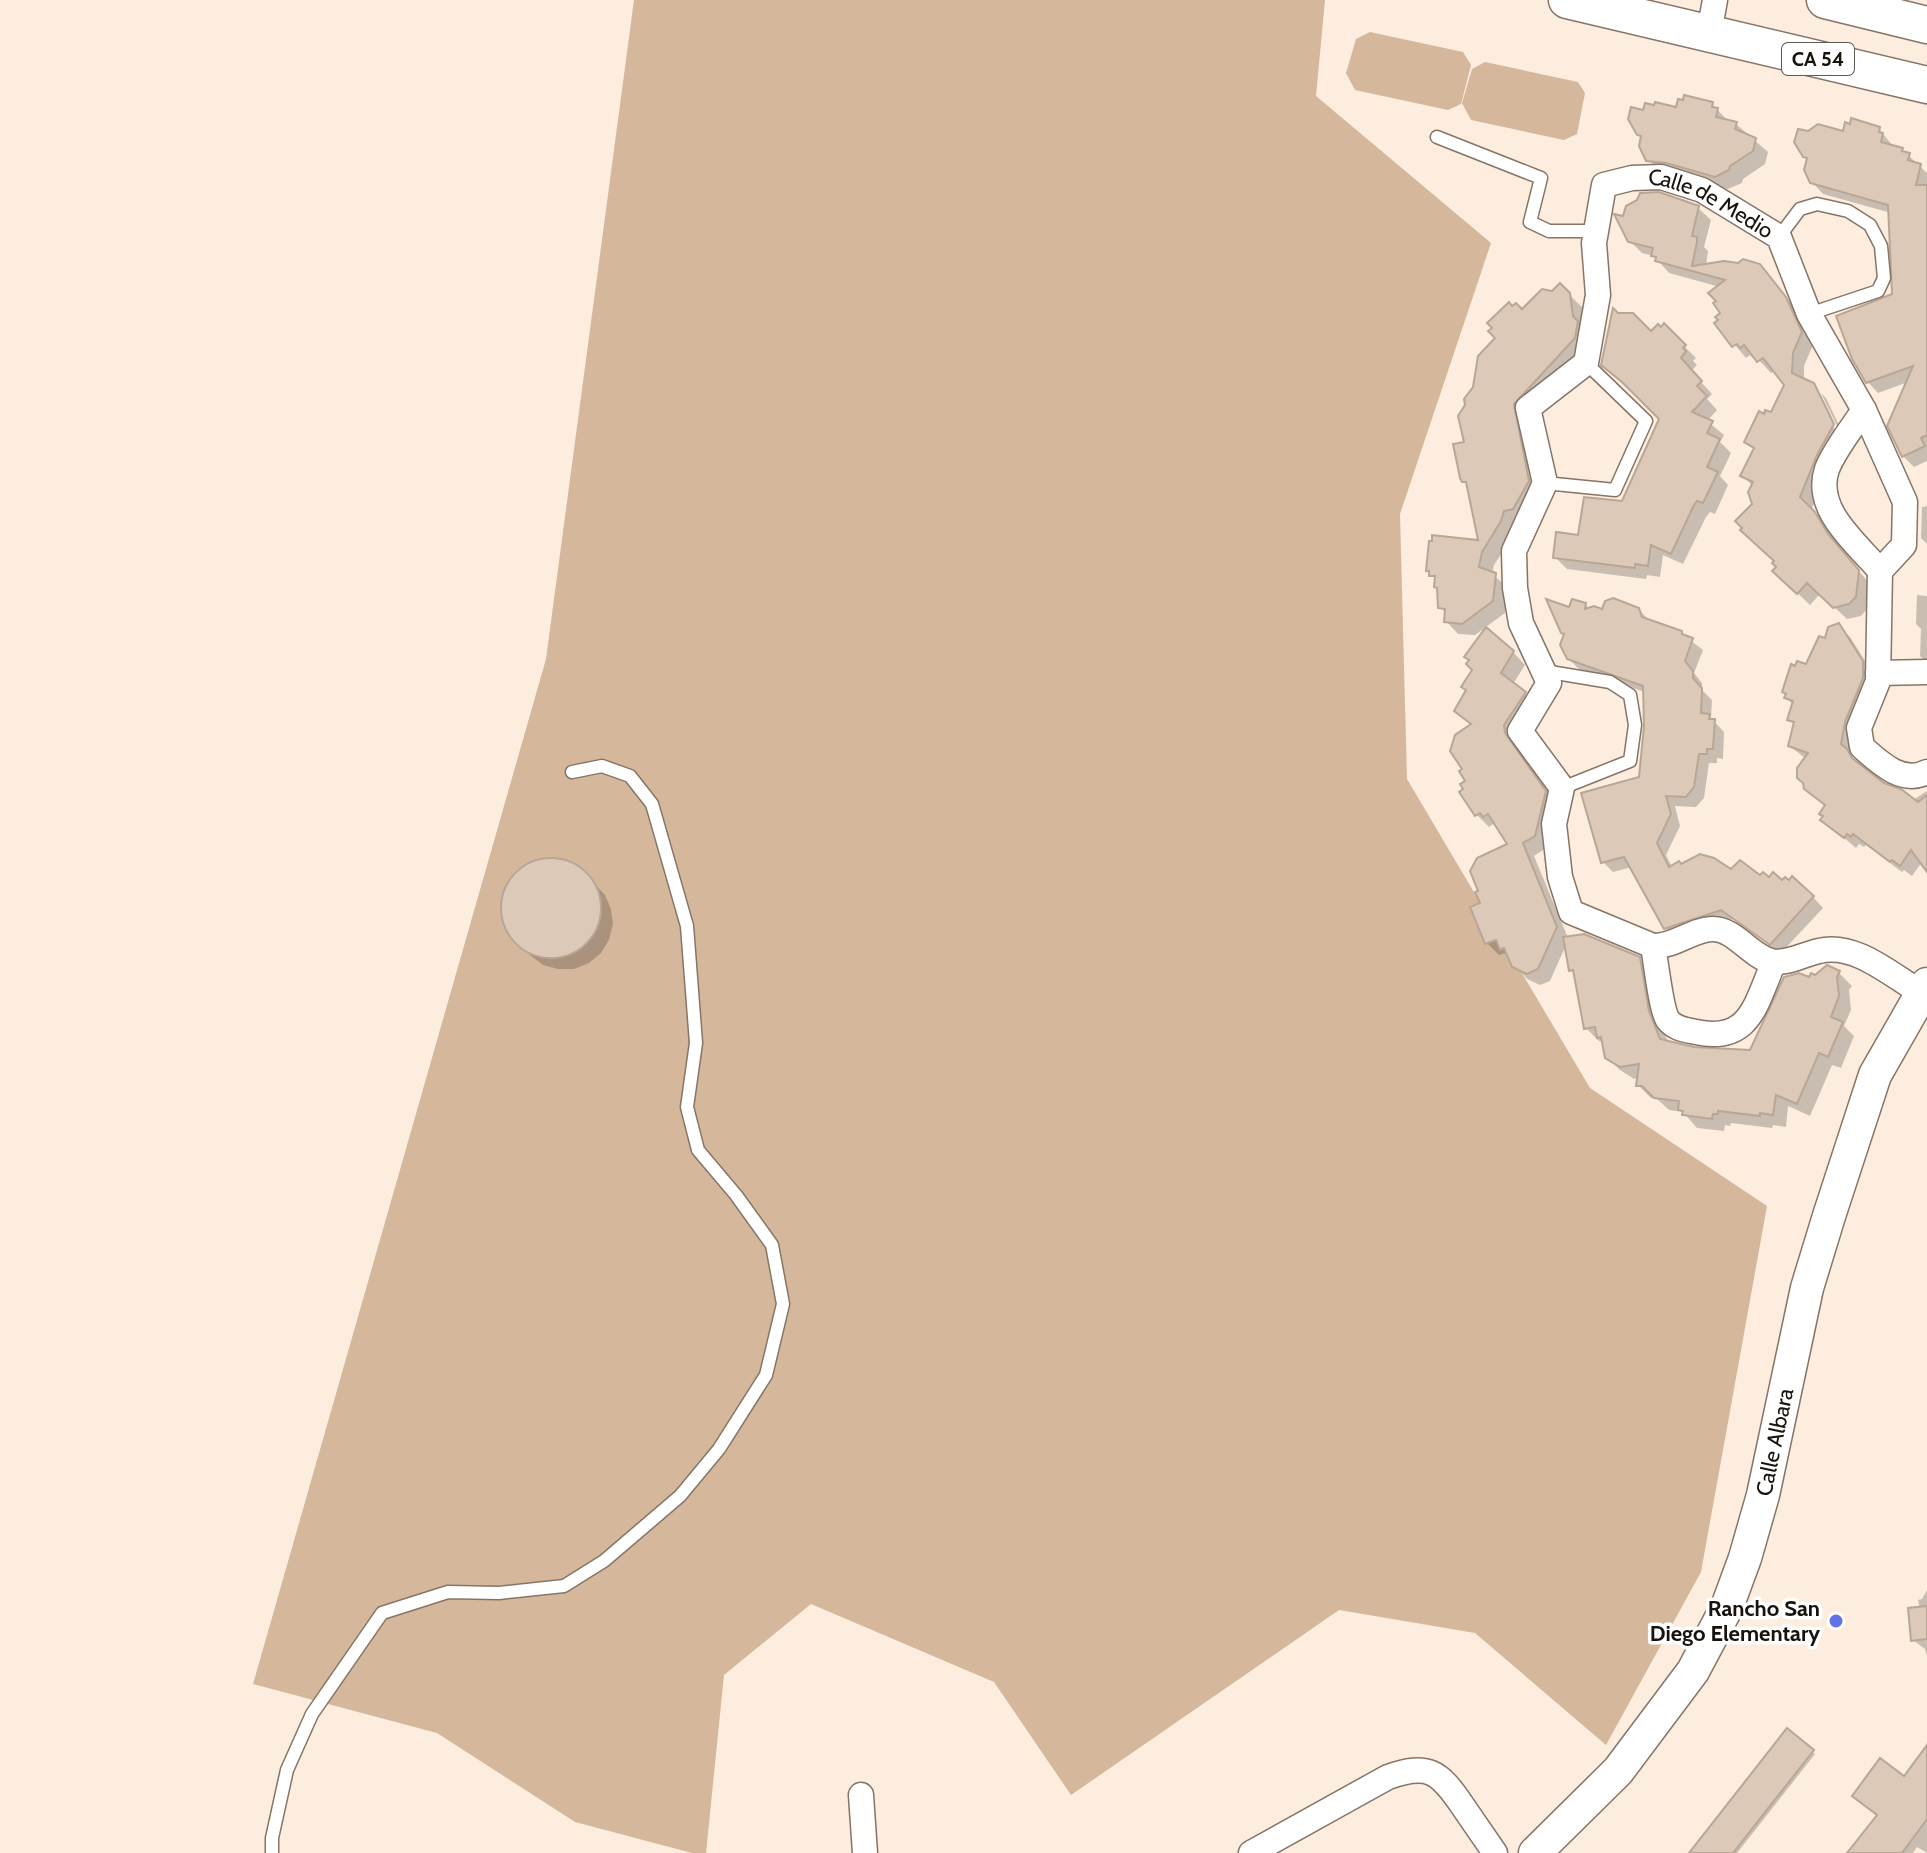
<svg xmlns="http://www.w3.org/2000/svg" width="1927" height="1853" viewBox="0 0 1927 1853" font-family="Cabin,sans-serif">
  <rect width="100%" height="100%" fill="#fceddf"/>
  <!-- green -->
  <g fill="#d5b79c">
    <path d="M634,0H1325L1316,96L1491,243L1400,514L1407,779L1590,1088L1767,1206L1701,1572L1606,1745L1475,1633L1339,1610L1071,1795L994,1682L811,1604L724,1675L706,1853H692L575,1822L437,1733L253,1684L546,659Z"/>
    <path d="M1370,32L1463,52L1471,65L1461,104L1448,110L1355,90L1346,73L1356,39Z"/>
    <path d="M1485,62L1578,82L1585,93L1577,134L1564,140L1471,120L1462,103L1472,69Z"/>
  </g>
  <!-- shadow -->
  <g fill="#0003">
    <path d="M1712,104L1729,122L1736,124L1768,152L1765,164L1743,179L1742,183L1728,189L1680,175L1661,173L1648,159L1644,112Z"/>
    <path d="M1879,129L1893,146L1908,155L1927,173V461L1914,467L1903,456L1908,382L1878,393L1867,381L1894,296L1891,213L1823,194L1812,182L1844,134Z"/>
    <path d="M1698,208L1711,220L1704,247L1708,251L1706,266H1758L1798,311L1813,345L1804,366V380L1818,390H1815L1837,434L1840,432L1821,393L1826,398L1845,438L1828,468L1811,511L1827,526L1840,549L1870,584L1867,609L1861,616L1847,619L1820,594L1810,605L1787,583L1754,504L1753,486L1742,475L1755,450L1747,442L1771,415L1786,385L1775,370L1771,373L1756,357L1753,358L1750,355L1746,358L1717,323L1722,313L1718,301L1720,287L1669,273L1654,256L1642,253L1629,240Z"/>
    <path d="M1560,286L1582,307L1586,351L1525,416L1540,494L1494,565L1492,574L1507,587L1505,613L1475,635L1458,634L1446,621L1447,614L1440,607L1436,580L1428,570L1481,543L1469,486L1464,481L1466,443L1522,312Z"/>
    <path d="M1664,326L1696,358L1693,361L1697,365L1691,371L1712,394L1707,399L1717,410L1707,421L1724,435L1720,442L1731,453L1720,476L1728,485L1715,514L1710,512L1706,517L1683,564L1663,555L1660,577L1647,575L1646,579L1567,569L1555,557L1624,503L1662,419L1651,334Z"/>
    <path d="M1927,506V544L1921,538L1922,507Z"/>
    <path d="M1917,595L1927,596V663L1920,656L1921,629L1916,624Z"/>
    <path d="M1585,605L1590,609L1604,611L1638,609L1649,620L1681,633L1703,650L1694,673L1702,683V690L1712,700L1711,718L1724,732L1723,759L1717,758V763H1709L1704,798L1696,807L1675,806L1680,826L1666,855L1672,867L1732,872L1770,880L1813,897L1823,908L1781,953L1733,919L1676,939L1666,928L1632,867L1613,872L1603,862L1641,778L1646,726L1645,692L1579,669L1568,658L1570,610Z"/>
    <path d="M1838,625L1850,637L1874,675L1852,758L1866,773L1913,800L1927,791V869L1922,862L1912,876L1904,870L1902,872L1866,845L1864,847L1859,844L1856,848L1823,820L1826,807L1806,789V759L1790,746L1795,725L1789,719L1794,705L1786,698Z"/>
    <path d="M1513,652L1525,665L1513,684L1537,705L1515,738L1517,747L1557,805L1546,848L1534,856L1568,938L1638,959L1652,972L1661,1025L1668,1042L1694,1049L1751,1052L1810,980L1839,973L1852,986L1849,990L1851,1010L1844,1026L1854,1036L1841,1068L1832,1065L1810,1116L1788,1106L1786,1127L1773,1125L1772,1128L1731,1123L1730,1126L1725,1125L1724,1131L1697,1128L1683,1112L1669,1110L1657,1099L1651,1098L1638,1085L1639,1078L1634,1079L1620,1070L1607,1057L1602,1041H1599L1586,1028L1577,976L1571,970L1566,945L1550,981L1540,985L1527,979L1506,953L1499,955L1487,943L1482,904L1510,845L1498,827L1493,824L1489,827L1477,815L1465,770L1473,726L1456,710Z"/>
    <path d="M550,860L566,862L580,869L605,895L611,909L613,924L609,940L601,953L589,963L574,969H558L543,965L530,955L507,928L503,912L504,896L510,882L521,870L535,862Z"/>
    <path d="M1927,1590V1656L1925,1649L1913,1640L1920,1609L1918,1600L1922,1599Z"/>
    <path d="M1787,1731L1815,1754L1737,1853H1692Z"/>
    <path d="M1927,1748V1853L1917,1847L1913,1853H1850L1878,1816L1854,1796L1905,1779Z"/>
  </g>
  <!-- building -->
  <g fill="#dcc9b8" stroke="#b8a696" stroke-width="2">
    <path d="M1684,95L1713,102L1712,107L1718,108L1716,117L1737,122L1735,129L1756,138L1753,151L1730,166L1729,170L1715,177L1666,163L1646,161L1639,146L1641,136L1637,135L1628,119L1631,107L1643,110L1645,103L1654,105L1655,102L1676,107L1678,99L1683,100Z"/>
    <path d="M1851,118L1880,127L1879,132L1883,133L1881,142L1903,148L1902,151L1910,153L1908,160L1921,164L1916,185H1927V435L1921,438L1925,446L1902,457L1887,426L1913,366L1866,383L1852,359L1836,316L1892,294L1888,205L1810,183L1804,170L1807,158L1803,157L1794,142L1798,129L1808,131L1818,124L1843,131L1845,122L1850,124Z"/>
    <path d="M1659,192L1699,206L1692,236L1697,237V242L1692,266L1724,261L1738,263L1743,259L1760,264L1786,297L1802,332L1793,353L1792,373L1814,383L1834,424L1817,455L1800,497L1815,512L1828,534L1859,570L1856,597L1849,604L1833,608L1807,583L1797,594L1772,571L1776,567L1772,563L1774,561L1740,530L1742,528L1735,521L1752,504L1748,492L1753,482L1740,476L1754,448L1744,442L1759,411L1764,414L1765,410L1771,412L1784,385L1763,358L1757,362L1744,345L1740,348L1737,344L1732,347L1714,323L1718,320L1715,317L1720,313L1713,303L1716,301L1708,293L1725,280L1655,261L1656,257L1651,256L1653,248L1628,242L1614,214L1623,216L1626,206L1637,200L1640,193Z"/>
    <path d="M1560,283L1570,293L1573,316L1578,321L1575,338L1514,404L1529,481L1513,509L1504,511L1501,521L1482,552L1479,567L1496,573L1493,601L1462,624L1444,622L1445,609L1438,608L1437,588L1434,587L1435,576H1429V571H1426L1429,541H1432V535L1478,540L1466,482H1462L1460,478L1453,444L1464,442L1458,416L1465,405L1464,399L1473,387L1478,356L1495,338L1488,331L1492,328L1487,323L1509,302L1512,306L1516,303L1522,309L1542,289L1552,291Z"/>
    <path d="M1613,308L1618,313H1633L1651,331L1658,324L1661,327L1664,323L1686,345L1683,348L1686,351L1681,358L1702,381L1697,386L1707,396L1692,412L1713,421L1707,433L1720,439L1707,467L1718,472L1703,503L1697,501L1694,505L1671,554L1651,545L1648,566L1635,564V568L1553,558L1556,532L1578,535L1584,497L1622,501L1659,419L1622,382L1601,365Z"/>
    <path d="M1613,598L1639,608L1642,617L1682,631V634L1693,638L1685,661L1693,671V678L1702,688L1701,713L1710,714L1709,719H1715L1713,749H1707V754H1699L1694,787L1686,797L1666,796L1671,814L1657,843L1669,867L1679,861L1681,864L1700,854L1714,858L1731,869L1740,860L1760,875L1763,872L1769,877L1773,872L1782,880L1785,877L1789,880L1792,876L1814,896L1770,945L1721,910L1664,929L1624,857L1601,863L1581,793L1639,777L1644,726L1643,686L1567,659L1560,645L1564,634L1561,633L1546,599L1569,607L1572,599L1586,603L1585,609L1594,606L1602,609L1605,601Z"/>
    <path d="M1839,623L1863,661V678L1845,722L1841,744L1847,749L1852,758L1884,783L1901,789L1918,802L1927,795V872L1911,850L1900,866L1892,860L1890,862L1853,834L1851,837L1847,834L1844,838L1820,820L1823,816L1819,814L1825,805L1804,789L1803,783L1797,778V768L1808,753L1788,746L1794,722L1787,720L1793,701L1784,698L1786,694L1782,692L1791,664L1795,666L1797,661L1806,664L1819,636L1825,638L1828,627Z"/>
    <path d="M1486,627L1514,651L1501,673L1526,692L1504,725L1505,733L1546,791L1535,836L1523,843L1557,927L1538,969L1527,974L1512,967L1504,948L1500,950L1496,940L1485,944L1470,907L1480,903L1475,892L1478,891L1470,871L1477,858L1507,844L1488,814L1483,817L1480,813L1475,816L1459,792L1463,789L1460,784L1465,781L1459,771L1462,769L1450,751L1455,735L1471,724L1454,711L1466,690L1461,687L1472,670L1466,664L1469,660L1464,657Z"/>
    <circle cx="551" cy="908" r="50"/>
    <path d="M1584,934L1640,957L1649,1011L1660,1039L1694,1047L1750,1050L1784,977L1799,973L1809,977L1811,973L1815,975L1827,965L1840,971L1837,977L1839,996L1831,1017L1843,1022L1828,1057L1819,1053L1797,1104L1776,1095L1773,1115L1760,1113V1116L1718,1111V1114H1713L1712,1119L1682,1115L1683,1111L1678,1110L1679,1101L1654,1098L1642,1086H1636L1639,1064L1620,1067L1605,1058L1601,1037L1597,1038L1595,1027L1584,1029L1573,970L1569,971L1563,937Z"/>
    <path d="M1927,1606V1639L1911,1641L1908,1608Z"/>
    <path d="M1787,1728L1814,1750L1733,1853H1689Z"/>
    <path d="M1927,1745V1819L1902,1853H1847L1877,1815L1852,1796L1880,1758L1904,1776Z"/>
  </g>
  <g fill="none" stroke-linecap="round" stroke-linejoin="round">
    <defs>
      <g id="lane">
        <path d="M1437,137L1541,178L1530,222L1549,231H1596"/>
        <path d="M1779,237L1800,209L1817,204L1848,211L1870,225L1881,246L1884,278L1878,291L1809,314"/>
        <path d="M1545,483L1615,490L1646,421L1586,363"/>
        <path d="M1544,671L1610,682L1630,695L1635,725L1630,761L1562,788"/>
        <path d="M272,1853V1838L287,1770L312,1714L382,1613L448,1592L499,1593L564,1586L604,1561L680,1496L719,1449L766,1375L783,1304L772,1245L736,1195L698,1150L687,1107L696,1043L687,926L652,804L630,776L602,766L572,772"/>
      </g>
      <g id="street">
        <path d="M1709,33L1715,0"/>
        <path d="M1864,410C1852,428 1835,449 1827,469C1813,510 1857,543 1880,571"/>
        <path d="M1878,673L1927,672"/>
        <path d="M1653,946C1656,962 1661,1010 1668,1020C1675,1029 1686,1030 1696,1032C1751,1044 1756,1002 1774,962"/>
        <path id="s1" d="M1920,992C1891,975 1855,942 1819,951C1804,954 1786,965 1771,961C1750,956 1734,928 1712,929C1691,930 1674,947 1653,946L1571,912L1560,877L1554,824L1562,788L1520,731L1549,683L1521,623L1515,588L1514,551L1545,483L1528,408L1586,363L1598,295L1594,243L1604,185L1632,178L1661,177L1702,190L1779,237L1809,314L1864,410L1905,502L1904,545L1880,571L1878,681L1859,728L1862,747C1879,762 1902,785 1927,772"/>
        <path d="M861,1795L865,1853"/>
        <path d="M1251,1853L1388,1777C1428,1763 1439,1771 1462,1805C1473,1821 1484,1837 1495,1853"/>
      </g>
      <g id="secondary">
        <path id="s2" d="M1535,1853L1618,1771L1693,1671L1727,1607L1745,1558L1763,1495L1807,1288L1829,1216L1875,1075L1927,984"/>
      </g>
      <g id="primary">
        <path d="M1567,0L1927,85"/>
        <path d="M1825,0L1927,25"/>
      </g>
    </defs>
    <!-- lane casing -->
    <use href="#lane" stroke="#867566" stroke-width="15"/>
    <!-- street casing -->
    <use href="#street" stroke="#867566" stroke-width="27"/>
    <!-- secondary casing -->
    <use href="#secondary" stroke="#867566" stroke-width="35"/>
    <!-- primary casing -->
    <use href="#primary" stroke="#867566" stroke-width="39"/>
    <!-- lane -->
    <use href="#lane" stroke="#fff" stroke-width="12"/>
    <!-- street -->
    <use href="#street" stroke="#fff" stroke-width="24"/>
    <!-- secondary -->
    <use href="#secondary" stroke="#fff" stroke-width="32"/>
    <!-- primary -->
    <use href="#primary" stroke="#fff" stroke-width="36"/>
  </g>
  <!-- markers -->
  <circle fill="#6171e9" stroke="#fff" stroke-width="3" cx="1836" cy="1621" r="8"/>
  <g text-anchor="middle" stroke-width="7" stroke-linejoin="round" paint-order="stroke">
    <!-- shield labels -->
    <rect fill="#fff" stroke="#5d5955" stroke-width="2" x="1782" y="43" width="72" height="32" rx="6"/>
    <g font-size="20" font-weight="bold" fill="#18120c">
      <text x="1818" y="66">CA 54</text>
    </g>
    <!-- street labels -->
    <g font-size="22" fill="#18120c" stroke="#fff">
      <text dy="8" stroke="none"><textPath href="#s1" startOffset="1292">Calle de Medio</textPath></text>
      <text dy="8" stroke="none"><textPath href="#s2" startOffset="486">Calle Albara</textPath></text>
    </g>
    <!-- poi labels -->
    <g font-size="22" font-weight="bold" fill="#18120c" stroke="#fff" text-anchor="end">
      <text x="1820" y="1616">Rancho San<tspan x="1820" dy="25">Diego Elementary</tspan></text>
    </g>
  </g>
</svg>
